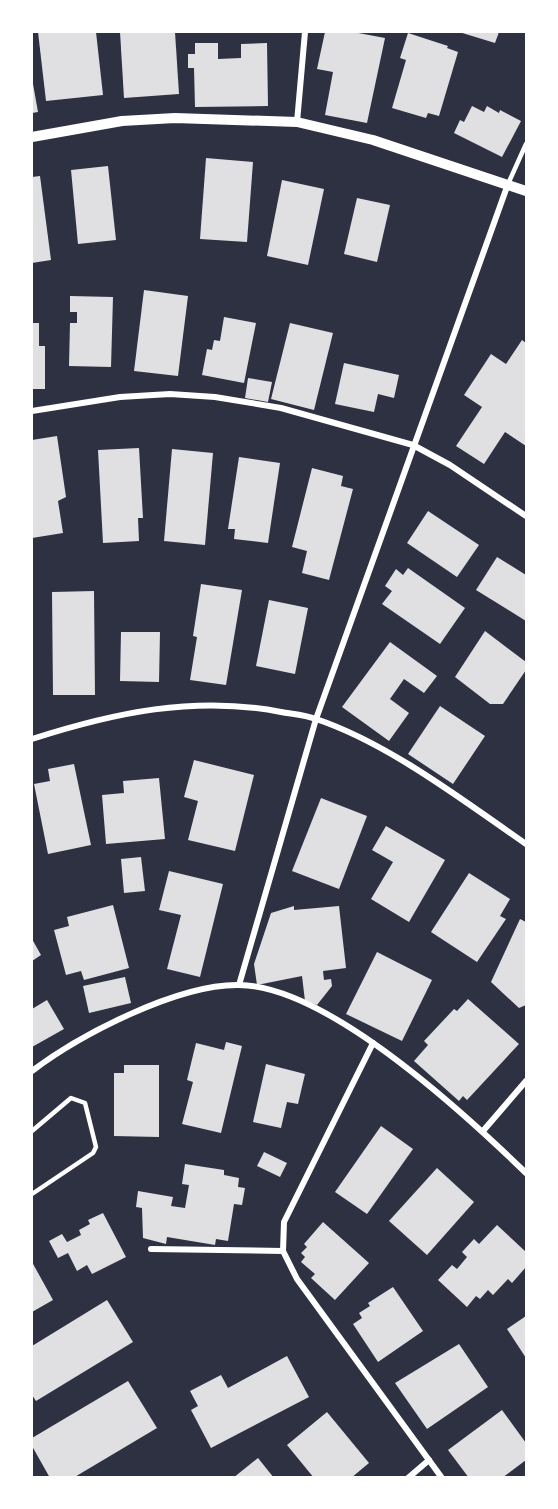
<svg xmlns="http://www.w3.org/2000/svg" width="558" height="1509" viewBox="0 0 558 1509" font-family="'Varela Round',sans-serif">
  <rect width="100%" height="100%" fill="#2d3142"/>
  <!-- building -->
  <g fill="#e0e0e3">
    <path d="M38,32H96L103,95L46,101Z"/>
    <path d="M120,32H175L179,94L124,98Z"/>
    <path d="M325,32H353L385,38L367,123L325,115L333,72L317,69Z"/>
    <path d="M459,32H499L495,43Z"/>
    <path d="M408,33L448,46L447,48L458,52L439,116L428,113L426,118L392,108L406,60L400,58Z"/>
    <path d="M195,43H218V59L241,58V44L267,43L268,106L195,107L194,68H188V54H195Z"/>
    <path d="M33,84L38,112L32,113V84Z"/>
    <path d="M472,106L484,112L487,106L499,113L500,110L521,121L502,157L454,133L460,120L464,122Z"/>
    <path d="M206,158L253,162L247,242L200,239Z"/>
    <path d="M108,166L116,240L78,244L71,170Z"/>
    <path d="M40,176L51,260L32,263V177Z"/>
    <path d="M282,180L324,189L308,265L267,256Z"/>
    <path d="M357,198L390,205L377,262L344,254Z"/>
    <path d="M144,290L188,296L178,376L134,371Z"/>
    <path d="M70,296L113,297L111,367L69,366L70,323H77V312H70Z"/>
    <path d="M224,317L256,323L244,383L202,375L207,349L212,350L214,340L220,341Z"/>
    <path d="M32,323H39V346H45V389H32Z"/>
    <path d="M290,323L333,333L314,410L271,399Z"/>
    <path d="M522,340L526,343V446L505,432L484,464L456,446L482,407L464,395L491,354L506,364Z"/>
    <path d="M344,363L399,375L394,398L378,394L374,412L335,404Z"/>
    <path d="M248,378L272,382L268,402L245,398Z"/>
    <path d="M57,436L66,497L58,501L63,533L32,538V440Z"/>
    <path d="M139,448L143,518H138L139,541L103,543L98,450Z"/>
    <path d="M172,449L213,453L205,545L164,541Z"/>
    <path d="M239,457L280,463L268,543L234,539L235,529H228Z"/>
    <path d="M312,468L343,476L341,486L353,489L329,580L302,573L307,551L292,547Z"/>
    <path d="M428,511L479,545L457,577L407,543Z"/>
    <path d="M497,557L526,575V621L476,590Z"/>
    <path d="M408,568L465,608L440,644L382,604L392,591L385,586L396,569L403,575Z"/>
    <path d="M201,584L242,590L226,685L190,680L197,637L193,636Z"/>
    <path d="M94,591L95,695H53L52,592Z"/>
    <path d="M269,600L308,608L295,674L256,666Z"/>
    <path d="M485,631L526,662V670L503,704H490L455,677Z"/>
    <path d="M121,632H160L159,682L120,681Z"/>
    <path d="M390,642L437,676L424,693L404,679L390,699L409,713L389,741L342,707Z"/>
    <path d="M440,706L485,736L453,784L408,754Z"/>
    <path d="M194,760L254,775L235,851L188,840L198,801L184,797Z"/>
    <path d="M74,764L91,845L48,854L34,784L50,781L48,769Z"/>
    <path d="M159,778L165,839L106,844L102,795L124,793L123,781Z"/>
    <path d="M321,798L367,816L339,889L292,871Z"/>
    <path d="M386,826L445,860L409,922L371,899L393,862L372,850Z"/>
    <path d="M141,857L145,891L124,893L121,859Z"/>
    <path d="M169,871L223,884L200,977L167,969L181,915L159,910Z"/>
    <path d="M469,873L510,899L500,916L506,919L477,962L431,932Z"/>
    <path d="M113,905L129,968L84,980L81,971L66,975L54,930L69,926L67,917Z"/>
    <path d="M294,906V910L339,906L346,968L323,971L324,980L331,979L332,986L317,1005L305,1001L302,976L257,985L254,964L271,913Z"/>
    <path d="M520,919L526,922V1005L519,1008L491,982Z"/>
    <path d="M32,939L41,955L32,961Z"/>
    <path d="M377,952L432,980L402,1041L346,1014Z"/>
    <path d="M125,977L131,1003L89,1013L83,986Z"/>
    <path d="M468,999L519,1044L467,1100L463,1096L459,1101L414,1061L428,1045L424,1041L454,1009L457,1011Z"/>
    <path d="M47,1000L64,1029L32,1047V1009Z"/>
    <path d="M226,1042L242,1046L221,1133L182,1124L193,1082L187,1080L196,1043L224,1050Z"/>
    <path d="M266,1064L305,1074L298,1104L287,1102L281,1128L253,1122Z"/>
    <path d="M124,1065H159V1137L114,1136V1073H124Z"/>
    <path d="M381,1126L413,1149L367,1214L335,1192Z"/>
    <path d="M264,1152L287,1163L280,1177L257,1166Z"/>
    <path d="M185,1164L224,1170V1175L239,1178L238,1187L245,1188L242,1205L234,1204L228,1241L216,1239L215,1245L167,1237L166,1244L143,1238L142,1208L136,1207L138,1191L173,1197L171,1206L185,1208L189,1185L182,1184Z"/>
    <path d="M437,1168L474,1202L427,1255L389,1221Z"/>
    <path d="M103,1213L126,1257L92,1274L87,1265L77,1271L68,1253L58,1258L49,1241L62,1234L67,1242L81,1235L79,1230L90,1224L88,1220Z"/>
    <path d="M323,1222L369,1263L335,1300L311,1278L315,1274L301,1262L305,1257L301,1253L307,1247L304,1244Z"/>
    <path d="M497,1225L526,1252V1267L512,1283L508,1279L493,1295L488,1290L480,1299L476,1296L467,1307L438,1280L452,1265L457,1269L467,1257L462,1252L474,1239L479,1244Z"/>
    <path d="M32,1262L53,1300L32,1312Z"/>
    <path d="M393,1287L423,1331L378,1362L353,1324L362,1318L359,1313L370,1306L368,1303Z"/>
    <path d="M107,1300L133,1342L36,1401L32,1395V1346Z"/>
    <path d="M526,1316V1358L507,1329Z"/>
    <path d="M459,1344L488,1387L427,1429L395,1383Z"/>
    <path d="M287,1356L309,1397L211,1448L191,1410L198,1406L190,1391L221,1375L228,1388Z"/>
    <path d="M128,1381L157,1428L73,1478H50L32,1446V1438Z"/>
    <path d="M502,1410L526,1443V1460L502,1478H469L448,1450Z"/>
    <path d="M327,1412L369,1463L351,1478H314L287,1445Z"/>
    <path d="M258,1458L274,1478H233Z"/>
  </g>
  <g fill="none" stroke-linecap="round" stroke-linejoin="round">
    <!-- service -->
    <g stroke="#fff" stroke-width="4.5">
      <path d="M508,184L526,144"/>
      <path d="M32,1131L71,1098L85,1103L96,1147L93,1153L32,1194"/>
    </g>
    <!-- minor -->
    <g stroke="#fff" stroke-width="6">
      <path d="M297,122L305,32"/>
      <path d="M32,411L120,397L170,394L215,397L281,408L413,445L450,465L526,516"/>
      <path d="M32,739C113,713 195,695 281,712C292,714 305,715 316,719C388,743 464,801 526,844"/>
      <path d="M239,985L316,719L508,184"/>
      <path d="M373,1043L284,1222L283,1251L297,1279L442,1478"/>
      <path d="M32,1071C80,1035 177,984 239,985C327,986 464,1113 526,1173"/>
      <path d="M483,1131L526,1081"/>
      <path d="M151,1249L283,1251"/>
      <path d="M408,1478L429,1460"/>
    </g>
    <!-- tertiary -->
    <path stroke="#fff" stroke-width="10" d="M32,137L122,121L175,118L297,122L373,140L526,191"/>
  </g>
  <!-- border -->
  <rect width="558" height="1509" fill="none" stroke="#ffffff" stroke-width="66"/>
</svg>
